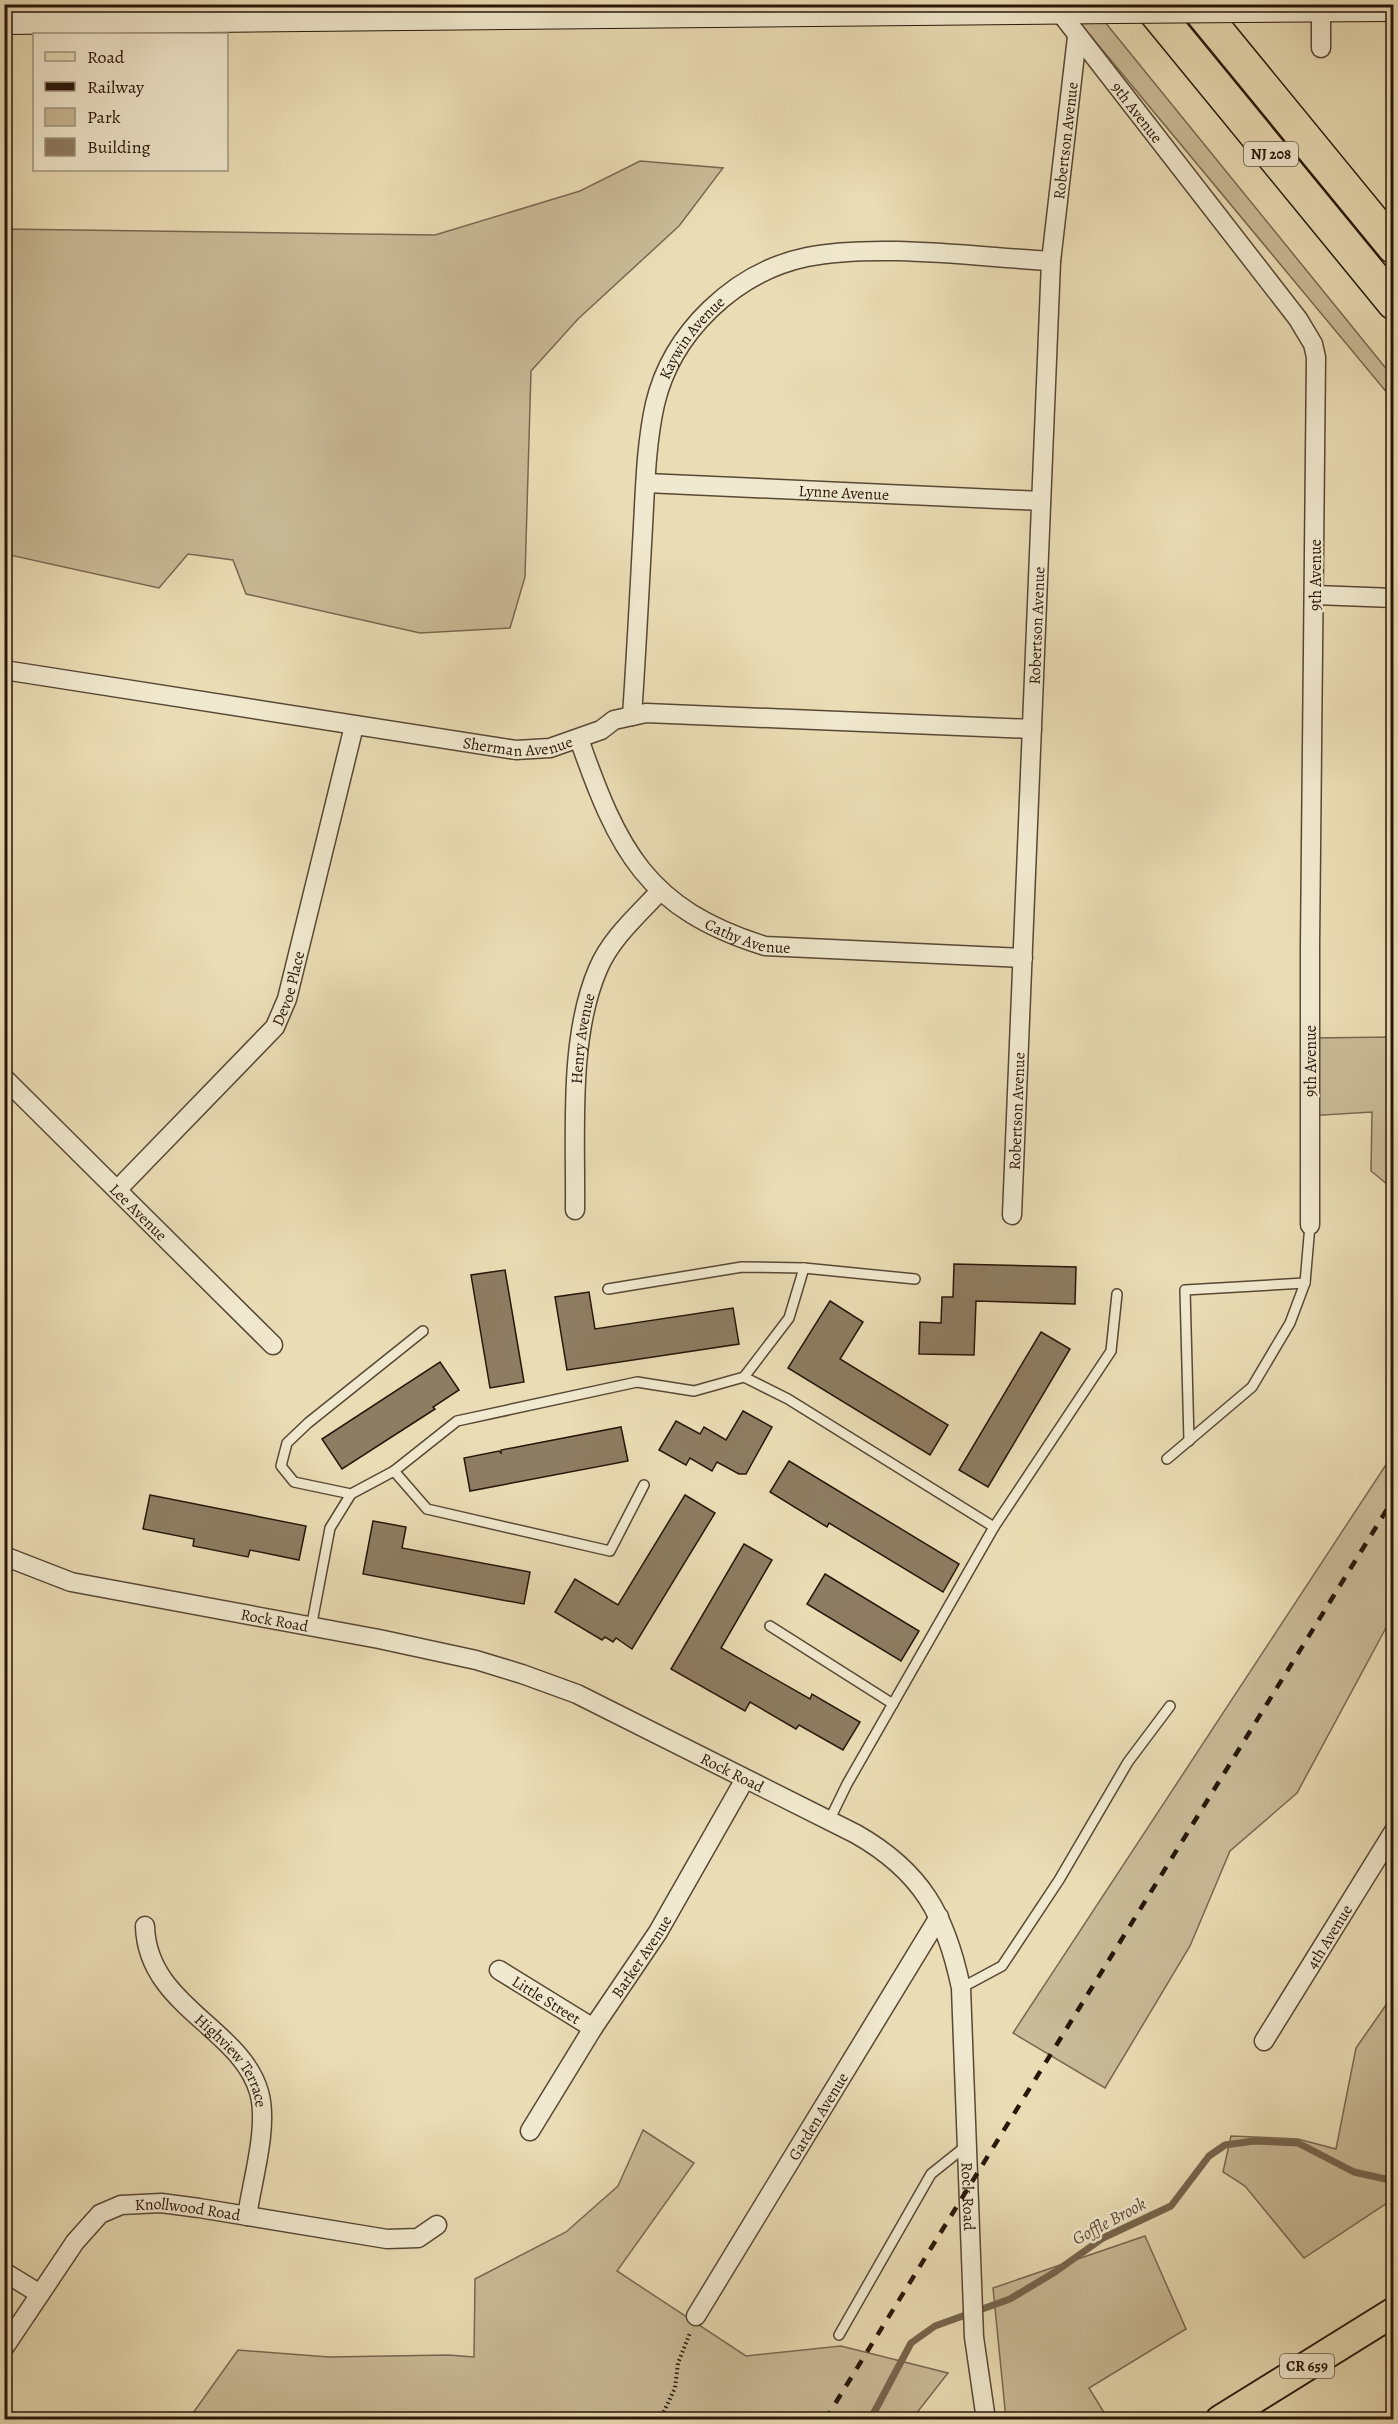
<svg xmlns="http://www.w3.org/2000/svg" width="1398" height="2424" viewBox="0 0 1398 2424" font-family="Alegreya,serif">
  <rect width="100%" height="100%" fill="#eaddb5"/>
  <filter id="stains"><feTurbulence type="fractalNoise" baseFrequency=".00333" numOctaves="4"/><feColorMatrix values="0 0 0 0 .2 0 0 0 0 .09 0 0 0 0 .02 0 0 0 .5 -.17"/></filter>
  <radialGradient id="worn" r=".72"><stop offset=".6" stop-color="#630" stop-opacity="0"/><stop offset="1" stop-color="#630" stop-opacity=".3"/></radialGradient>
  <!-- green -->
  <g fill="#c9bb98" stroke="#786850" stroke-width="1.5">
    <path d="M1070,11H1096L1393,377V400Z"/>
    <path d="M640,161L723,168L679,226L578,319L531,371L525,577L510,628L420,633L246,594L233,560L188,554L159,588L5,554V229L435,235L580,191Z"/>
    <path d="M1393,1037V1189L1371,1171L1372,1112L1307,1116L1311,1038Z"/>
    <path d="M1393,1454V1620L1387,1626L1297,1793L1230,1851L1190,1946L1105,2088L1013,2033Z"/>
    <path d="M1393,1995V2199L1304,2258L1245,2186L1223,2172L1231,2136L1298,2139L1336,2149L1356,2048Z"/>
    <path d="M643,2130L694,2163L617,2271L746,2356L841,2346L948,2373L912,2419L188,2420L238,2350L329,2357L448,2355L474,2357L475,2279L566,2232L618,2186Z"/>
    <path d="M1145,2236L1186,2329L1089,2388L1108,2419H1006L993,2288Z"/>
  </g>
  <g fill="none" stroke-linecap="round" stroke-linejoin="round">
    <!-- stream -->
    <path stroke="#75654d" stroke-width="7" d="M870,2420L911,2343L935,2326L1010,2299L1055,2272L1103,2238L1171,2206L1209,2156L1225,2145L1254,2141L1298,2143L1354,2172L1385,2179L1394,2177"/>
  </g>
  <!-- building -->
  <g fill="#8d7d62" stroke="#281609" stroke-width="1.5">
    <path d="M954,1264L1076,1267L1075,1304L976,1301L974,1355L919,1354L920,1322L941,1323L942,1297H953Z"/>
    <path d="M505,1270L524,1382L490,1388L471,1275Z"/>
    <path d="M589,1292L595,1329L733,1308L739,1344L567,1370L555,1297Z"/>
    <path d="M830,1301L863,1322L840,1359L948,1425L930,1455L788,1368Z"/>
    <path d="M1041,1332L1070,1349L988,1487L959,1470Z"/>
    <path d="M440,1362L459,1390L433,1407L435,1409L342,1469L322,1439Z"/>
    <path d="M743,1411L772,1427L746,1474H739L717,1462L712,1471L690,1458L686,1465L659,1450L676,1421L700,1434L704,1427L726,1440Z"/>
    <path d="M621,1427L628,1461L470,1491L464,1458L499,1451L501,1453V1450Z"/>
    <path d="M789,1461L959,1564L943,1592L829,1523L827,1527L770,1492Z"/>
    <path d="M150,1495L306,1526L299,1560L250,1550L248,1557L193,1546L194,1539L143,1529Z"/>
    <path d="M685,1495L715,1513L632,1649L616,1638L613,1642L605,1637L602,1640L555,1612L575,1579L618,1605Z"/>
    <path d="M373,1521L406,1527L402,1548L530,1572L524,1604L363,1574Z"/>
    <path d="M744,1544L772,1560L721,1648L810,1699L812,1694L860,1722L843,1750L799,1725L796,1729L750,1702L745,1711L671,1669Z"/>
    <path d="M825,1574L919,1631L901,1661L807,1604Z"/>
  </g>
  <g fill="none" stroke-linecap="round" stroke-linejoin="round">
    <defs>
      <g id="lane">
        <path d="M608,1289L742,1267L804,1268"/>
        <path d="M744,1377L789,1318L804,1268L915,1279"/>
        <path d="M1189,1441L1185,1290L1305,1283"/>
        <path d="M1167,1459L1252,1387L1290,1323L1305,1283L1310,1225"/>
        <path d="M394,1471L427,1509L610,1551L644,1485"/>
        <path d="M351,1494L294,1482L281,1466L287,1443L308,1423L423,1331"/>
        <path d="M994,1527L1111,1351L1117,1294"/>
        <path d="M770,1626L893,1704"/>
        <path d="M311,1628L330,1528L351,1494L394,1471L457,1421L637,1382L694,1391L744,1377L788,1399L994,1527L847,1784L829,1821"/>
        <path d="M961,1988L1002,1966L1059,1880L1128,1762L1170,1706"/>
        <path d="M839,2335L931,2174L966,2146"/>
      </g>
      <g id="street">
        <path id="s1" d="M1059,11L1298,319L1313,344L1316,357L1310,945V1225"/>
        <path d="M1321,48V4"/>
        <path id="s2" d="M646,483L1041,501"/>
        <path d="M1315,595L1394,598"/>
        <path id="s3" d="M4,670L516,750L550,748L601,730L614,720L646,713L1032,729"/>
        <path id="s4" d="M632,716C636,658 639,601 642,544C645,497 645,449 655,404C672,332 735,272 807,257C878,243 977,257 1051,261"/>
        <path id="s5" d="M579,739C618,850 646,909 765,946L1023,958"/>
        <path id="s6" d="M4,1078L273,1345"/>
        <path id="s7" d="M117,1190L275,1027L287,999L354,726"/>
        <path id="s8" d="M575,1210C576,1135 568,1038 598,969C611,938 638,915 660,891"/>
        <path id="s9" d="M1012,1215L1051,261L1077,37"/>
        <path id="s10" d="M4,1556L71,1582L379,1639L476,1660L522,1674L577,1694L856,1834C921,1871 946,1915 961,1988L974,2337L986,2420"/>
        <path id="s11" d="M145,1926C147,2006 241,2028 259,2092C269,2126 252,2181 247,2216"/>
        <path id="s12" d="M499,1970L593,2028"/>
        <path id="s13" d="M1264,2041L1394,1831"/>
        <path id="s14" d="M530,2131L593,2028L658,1932L745,1779"/>
        <path d="M4,2272L40,2294"/>
        <path id="s15" d="M696,2316L939,1917"/>
        <path id="s16" d="M4,2348L75,2242L100,2214L121,2205L161,2203L199,2208L387,2239L418,2238L437,2225"/>
      </g>
      <g id="secondary">
        <path d="M1244,9L1394,8"/>
        <path d="M4,21L1116,10"/>
      </g>
      <path id="primary" d="M1220,2420L1394,2312"/>
      <g id="highway">
        <path d="M1149,4L1394,303"/>
        <path d="M1195,4L1394,247"/>
      </g>
    </defs>
    <!-- lane casing -->
    <use href="#lane" stroke="#584834" stroke-width="12"/>
    <!-- street casing -->
    <use href="#street" stroke="#584834" stroke-width="21"/>
    <!-- secondary casing -->
    <use href="#secondary" stroke="#281609" stroke-width="28"/>
    <!-- primary casing -->
    <use href="#primary" stroke="#281609" stroke-width="32"/>
    <!-- highway casing -->
    <use href="#highway" stroke="#281609" stroke-width="36"/>
    <!-- path -->
    <path stroke="#281609" stroke-width="4" stroke-dasharray="1.5 3" stroke-linecap="butt" d="M660,2420L675,2388L678,2363L690,2333"/>
    <!-- lane -->
    <use href="#lane" stroke="#f1e9cf" stroke-width="9"/>
    <!-- street -->
    <use href="#street" stroke="#f1e9cf" stroke-width="18"/>
    <!-- secondary -->
    <use href="#secondary" stroke="#f1e9cf" stroke-width="26"/>
    <!-- primary -->
    <use href="#primary" stroke="#eaddb5" stroke-width="28"/>
    <!-- highway -->
    <use href="#highway" stroke="#eaddb5" stroke-width="33"/>
    <!-- rail -->
    <path stroke="#281609" stroke-width="4.5" stroke-dasharray="10 10" stroke-linecap="butt" d="M825,2420L1394,1498"/>
    <defs>
      <path id="secondary-bridge" d="M1116,10L1244,9"/>
    </defs>
    <!-- secondary-bridge casing -->
    <use href="#secondary-bridge" stroke="#281609" stroke-width="28" stroke-linecap="butt"/>
    <!-- secondary-bridge -->
    <use href="#secondary-bridge" stroke="#f1e9cf" stroke-width="26"/>
  </g>
  <g text-anchor="middle" stroke-width="5" stroke-linejoin="round" paint-order="stroke">
    <!-- shield labels -->
    <g fill="#f1e9cf" stroke="#645544" stroke-width="1.5">
      <rect x="1244" y="142" width="54" height="24" rx="4.5"/>
      <rect x="1280" y="2354" width="54" height="24" rx="4.5"/>
    </g>
    <g font-size="15" font-weight="bold" fill="#281609">
      <text x="1271" y="159">NJ 208</text>
      <text x="1307" y="2371">CR 659</text>
    </g>
    <!-- street labels -->
    <g font-size="16" fill="#281609" stroke="#f1e9cf">
      <text dy="6" stroke="none"><textPath href="#s1" startOffset="128">9th Avenue</textPath></text>
      <text dy="6" stroke="none"><textPath href="#s9" startOffset="1076">Robertson Avenue</textPath></text>
      <text dy="6" stroke="none"><textPath href="#s4" startOffset="390">Kaywin Avenue</textPath></text>
      <text dy="6" stroke="none"><textPath href="#s2" startOffset="198">Lynne Avenue</textPath></text>
      <text transform="translate(1315 575) rotate(-90)" y="6">9th Avenue</text>
      <text dy="6" stroke="none"><textPath href="#s9" startOffset="590">Robertson Avenue</textPath></text>
      <text dy="6" stroke="none"><textPath href="#s3" startOffset="520">Sherman Avenue</textPath></text>
      <text dy="6" stroke="none"><textPath href="#s5" startOffset="274">Cathy Avenue</textPath></text>
      <text dy="6" stroke="none"><textPath href="#s7" startOffset="268">Devoe Place</textPath></text>
      <text dy="6" stroke="none"><textPath href="#s8" startOffset="172">Henry Avenue</textPath></text>
      <text transform="translate(1310 1061) rotate(-90)" y="6">9th Avenue</text>
      <text dy="6" stroke="none"><textPath href="#s9" startOffset="104">Robertson Avenue</textPath></text>
      <text dy="6" stroke="none"><textPath href="#s6" startOffset="190">Lee Avenue</textPath></text>
      <text dy="6" stroke="none"><textPath href="#s10" startOffset="279">Rock Road</textPath></text>
      <text dy="6" stroke="none"><textPath href="#s10" startOffset="765">Rock Road</textPath></text>
      <text dy="6" stroke="none"><textPath href="#s13" startOffset="123">4th Avenue</textPath></text>
      <text dy="6" stroke="none"><textPath href="#s14" startOffset="207">Barker Avenue</textPath></text>
      <text dy="6" stroke="none"><textPath href="#s12" startOffset="56">Little Street</textPath></text>
      <text dy="6" stroke="none"><textPath href="#s11" startOffset="165">Highview Terrace</textPath></text>
      <text dy="6" stroke="none"><textPath href="#s15" startOffset="234">Garden Avenue</textPath></text>
      <text dy="6" stroke="none"><textPath href="#s10" startOffset="1305">Rock Road</textPath></text>
      <text dy="6" stroke="none"><textPath href="#s16" startOffset="255">Knollwood Road</textPath></text>
    </g>
    <!-- water labels -->
    <g font-size="18" font-style="italic" fill="#5b4a37" stroke="#f1e9cf">
      <text transform="translate(1109 2221) rotate(-28)" y="6">Goffle Brook</text>
    </g>
  </g>
  <!-- margin -->
  <rect width="1398" height="2424" fill="none" stroke="#eaddb5" stroke-width="24"/>
  <rect x="6" y="6" width="1386" height="2412" fill="none" stroke="#281609" stroke-width="3"/>
  <rect x="12" y="12" width="1374" height="2400" fill="none" stroke="#281609" stroke-width="1.5"/>
  <!-- legend -->
  <rect x="33" y="33" width="195" height="138" fill="#f1e9cf" stroke="#a19580" stroke-width="1.5"/>
  <rect x="45" y="52" width="30" height="9" fill="#eaddb5" stroke="#a19580" stroke-width="1.5"/>
  <text x="87" y="63" font-size="18" fill="#281609">Road</text>
  <rect x="45" y="82" width="30" height="9" fill="#281609" stroke="#a19580" stroke-width="1.5"/>
  <text x="87" y="93" font-size="18" fill="#281609">Railway</text>
  <rect x="45" y="108" width="30" height="18" fill="#c9bb98" stroke="#a19580" stroke-width="1.5"/>
  <text x="87" y="123" font-size="18" fill="#281609">Park</text>
  <rect x="45" y="138" width="30" height="18" fill="#8d7d62" stroke="#a19580" stroke-width="1.5"/>
  <text x="87" y="153" font-size="18" fill="#281609">Building</text>
  <rect width="100%" height="100%" filter="url(#stains)"/>
  <rect width="100%" height="100%" fill="url(#worn)"/>
</svg>
